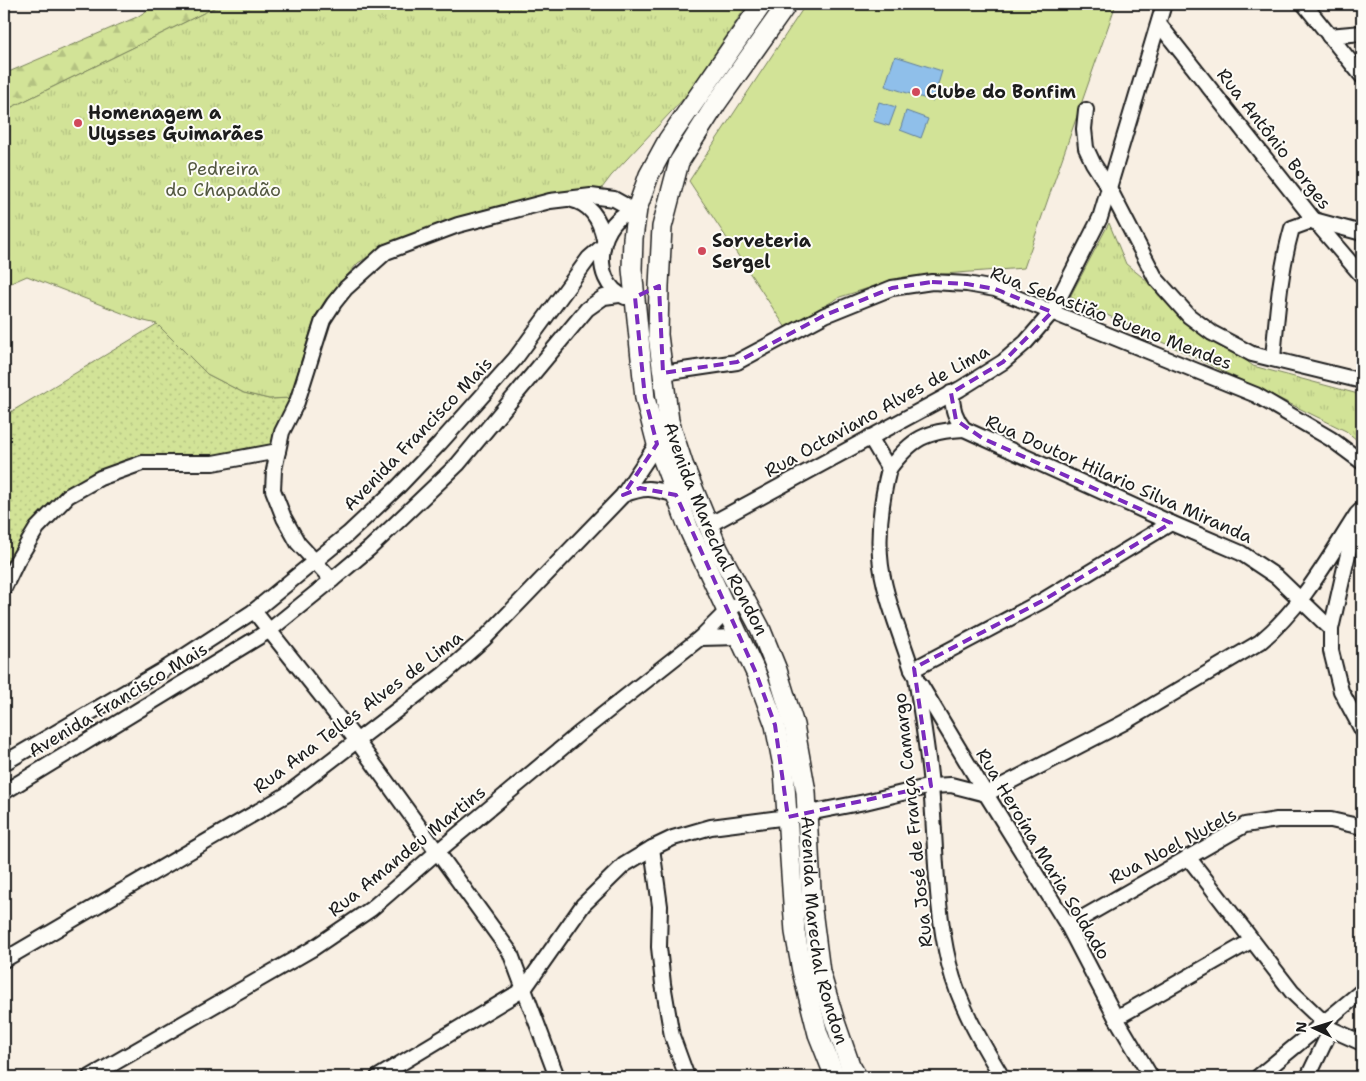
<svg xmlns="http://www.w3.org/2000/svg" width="1366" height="1081" viewBox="0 0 1366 1081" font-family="'Shantell Sans',sans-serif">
  <defs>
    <pattern id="grass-dots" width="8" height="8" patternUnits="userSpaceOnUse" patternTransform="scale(1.25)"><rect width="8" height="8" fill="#d2e397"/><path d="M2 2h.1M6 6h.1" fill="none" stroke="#b4c282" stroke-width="1.8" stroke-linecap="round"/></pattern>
    <pattern id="forest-firs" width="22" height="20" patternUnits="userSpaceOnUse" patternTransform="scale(1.25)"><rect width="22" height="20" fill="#d2e397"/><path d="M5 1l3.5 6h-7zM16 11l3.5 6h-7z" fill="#b4c282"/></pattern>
    <pattern id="park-tufts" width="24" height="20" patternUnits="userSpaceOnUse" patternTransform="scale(1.25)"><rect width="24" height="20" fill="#d2e397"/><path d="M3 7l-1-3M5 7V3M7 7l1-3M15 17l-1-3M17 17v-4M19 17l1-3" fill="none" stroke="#b4c282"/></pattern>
  </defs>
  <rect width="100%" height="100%" fill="#f8efe3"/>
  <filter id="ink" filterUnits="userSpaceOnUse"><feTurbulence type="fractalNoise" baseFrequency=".02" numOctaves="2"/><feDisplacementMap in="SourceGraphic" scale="10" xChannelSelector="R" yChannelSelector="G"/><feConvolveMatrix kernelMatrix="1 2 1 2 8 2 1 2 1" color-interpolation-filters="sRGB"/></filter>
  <g filter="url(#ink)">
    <!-- grass -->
    <path fill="url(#grass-dots)" stroke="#77805a" d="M157,324L207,374L244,393L269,399L291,398L270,445L225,454L124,460L70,486L34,522L4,576V416Z"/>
    <!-- forest -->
    <path fill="url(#forest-firs)" stroke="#77805a" d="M157,4H222L4,111V74L137,17Z"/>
    <!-- park -->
    <g fill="url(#park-tufts)" stroke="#77805a">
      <path d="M222,4H748L686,96L611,176L599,192L387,245L358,263L326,299L316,315L300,364L291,398L269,399L244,393L207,374L157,324L140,320L27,276L4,286V111Z"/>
      <path d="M1109,223L1126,264L1253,366L1362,395V444L1346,431L1070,297Z"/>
    </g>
    <!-- garden -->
    <path fill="#d2e397" stroke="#77805a" d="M806,4H1116L1024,268L904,277L840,297L786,328L689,181Z"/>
    <!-- water -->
    <g fill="#8fbfea" stroke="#617e98">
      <path d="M895,56L942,71L933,101L885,86Z"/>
      <path d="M879,102L896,107L889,126L873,121Z"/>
      <path d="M906,111L928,119L921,138L900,130Z"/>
    </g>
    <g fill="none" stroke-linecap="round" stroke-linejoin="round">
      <defs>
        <g id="street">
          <path d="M1304,4L1362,76"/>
          <path d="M1159,24L1314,220L1362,276"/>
          <path d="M1329,36L1362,33"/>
          <path d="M1086,110L1084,129L1086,148L1093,163L1109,188L1156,279L1189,316L1212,333L1252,354L1362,381"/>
          <path d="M572,200C591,204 600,220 604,239"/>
          <path d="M625,297C588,282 598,217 637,209"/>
          <path d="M1273,358C1277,315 1280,270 1292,228L1314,220L1362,233"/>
          <path d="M663,373L737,362L825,315L892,288L932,282L967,284L995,289L1256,395L1331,439L1362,462"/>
          <path d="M951,393C953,408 954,417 964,429L1171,523L1241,553L1277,577L1331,629"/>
          <path d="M870,437L889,469C882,497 878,526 880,556C882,591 901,635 912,670L916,677C921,713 928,750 931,786C936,845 935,906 949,964C959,1005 981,1042 1002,1077"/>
          <path d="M278,451L274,470L273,490L284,518L298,543L332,580"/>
          <path d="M889,469C912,438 926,431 964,429"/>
          <path d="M623,495C646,486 652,488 676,495"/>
          <path d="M1355,523L1331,629V651L1341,691L1362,730"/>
          <path d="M707,526L960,389L1003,362L1026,342L1052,312L1100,218L1164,4"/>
          <path d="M4,588L17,561L37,528L68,496L100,478L142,463H213L278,451L282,432L297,402L323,320L334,303L346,288L386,252L458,225L550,201L591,196L614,199L623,204L630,210"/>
          <path d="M254,611L357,741L510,952L557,1077"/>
          <path d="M700,638L740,637"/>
          <path d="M912,670L1042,601L1171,523"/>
          <path d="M920,684L986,794L1068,926L1116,1018L1151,1077"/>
          <path d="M4,763L163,670L254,611L348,534L398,487L440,443L515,359L589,258L603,246"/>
          <path d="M4,792L270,630L332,580L370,548L458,464L587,309L604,297L619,295"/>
          <path d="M652,848L660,906L659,947L663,984L672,1036L687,1077"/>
          <path d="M1188,857L1292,992L1331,1029L1362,1043"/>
          <path d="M1068,926L1245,825L1277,820H1331L1362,827"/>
          <path d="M4,960L286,795L444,674L484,639L623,495L657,444"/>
          <path d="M1116,1018L1251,941"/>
          <path d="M90,1077L312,949L371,909L437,852L581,732L700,638L728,610L745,600"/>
          <path d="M378,1077L524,989L583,905L624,865L652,848L673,838L711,827L788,817L865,802L931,786L951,785L986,794L1123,723L1260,642C1302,607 1328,559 1357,514L1362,509"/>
          <path d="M1258,1077L1362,991"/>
          <path d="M1308,1077L1331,1029"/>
        </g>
        <g id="secondary">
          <path d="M762,4L668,140L649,175L637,209L633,238L632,269L645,398L657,444L690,532L756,673L775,725L784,771L795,932L802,971L818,1034L835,1077"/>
          <path id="s1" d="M787,4L716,104L679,162L662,227L659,286L658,335L669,421L683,464L718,549L760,628L777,670L794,725L806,792L812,910L820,972L834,1019L850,1065L857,1077"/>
        </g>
      </defs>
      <!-- street casing -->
      <use href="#street" stroke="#1c1c1c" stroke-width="18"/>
      <!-- secondary casing -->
      <use href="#secondary" stroke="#1c1c1c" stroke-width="22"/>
      <!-- street -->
      <use href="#street" stroke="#fdfcf7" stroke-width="14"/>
      <!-- secondary -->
      <use href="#secondary" stroke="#fdfcf7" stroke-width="19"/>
    </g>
  </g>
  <!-- marked area -->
  <path fill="none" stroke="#7b2cbf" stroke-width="4" stroke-dasharray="10 6" stroke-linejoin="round" d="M932,282L967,284L995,289L1052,312L1003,362L951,393L956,420L982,438L1171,523L1042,601L914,668L931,786L788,817L775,725L756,673L676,495L640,488L623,495L657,444L645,398L635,297L659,286L663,373L737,362L825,315L892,288Z"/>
  <!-- markers -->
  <g fill="#d1495b" stroke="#fdfcf7" stroke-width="2">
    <circle cx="916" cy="92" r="5"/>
    <circle cx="78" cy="123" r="5"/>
    <circle cx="702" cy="251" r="5"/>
  </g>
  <g text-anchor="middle" stroke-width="4" stroke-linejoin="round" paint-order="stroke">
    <!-- poi labels -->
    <g font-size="18" font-weight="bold" fill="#1c1c1c" stroke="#fdfcf7" text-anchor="start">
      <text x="926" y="98">Clube do Bonfim</text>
      <text x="88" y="119">Homenagem a<tspan x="88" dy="21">Ulysses Guimarães</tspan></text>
      <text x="712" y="247">Sorveteria<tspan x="712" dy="21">Sergel</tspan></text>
    </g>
    <!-- street labels -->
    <g font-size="18" fill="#1c1c1c" stroke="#fdfcf7">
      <text transform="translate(1274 139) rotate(52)" y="6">Rua Antônio Borges</text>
      <text transform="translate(1111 318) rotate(21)" y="6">Rua Sebastião Bueno Mendes</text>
      <text transform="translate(877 411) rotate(-29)" y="6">Rua Octaviano Alves de Lima</text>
      <text transform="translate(418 434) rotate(-46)" y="6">Avenida Francisco Mais</text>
      <text transform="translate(1119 479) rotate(24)" y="6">Rua Doutor Hilario Silva Miranda</text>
      <text dy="6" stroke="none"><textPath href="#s1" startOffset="571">Avenida Marechal Rondon</textPath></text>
      <text transform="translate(118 700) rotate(-31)" y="6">Avenida Francisco Mais</text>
      <text transform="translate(358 712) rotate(-37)" y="6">Rua Ana Telles Alves de Lima</text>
      <text transform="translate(913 820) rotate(-96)" y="6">Rua José de França Camargo</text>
      <text transform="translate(1173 846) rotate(-28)" y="6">Rua Noel Nutels</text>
      <text transform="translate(407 851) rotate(-39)" y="6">Rua Amandeu Martins</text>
      <text transform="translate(1043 854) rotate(59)" y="6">Rua Heroína Maria Soldado</text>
      <text dy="6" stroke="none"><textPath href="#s1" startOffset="991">Avenida Marechal Rondon</textPath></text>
    </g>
    <!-- park labels -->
    <g font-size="18" fill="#535841" stroke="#fdfcf7">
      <text x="223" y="175">Pedreira<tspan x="223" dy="21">do Chapadão</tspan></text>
    </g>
  </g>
  <!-- margin -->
  <rect width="1366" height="1081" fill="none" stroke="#fdfcf7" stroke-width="20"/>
  <rect x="10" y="10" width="1346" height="1061" fill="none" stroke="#1c1c1c" stroke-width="2" filter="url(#ink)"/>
  <!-- north arrow -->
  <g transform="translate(1314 1028) rotate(274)" stroke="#fdfcf7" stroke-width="4" paint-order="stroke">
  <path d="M0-4L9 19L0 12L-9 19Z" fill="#1c1c1c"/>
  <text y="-8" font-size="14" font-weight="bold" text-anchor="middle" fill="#1c1c1c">N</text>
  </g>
</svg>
